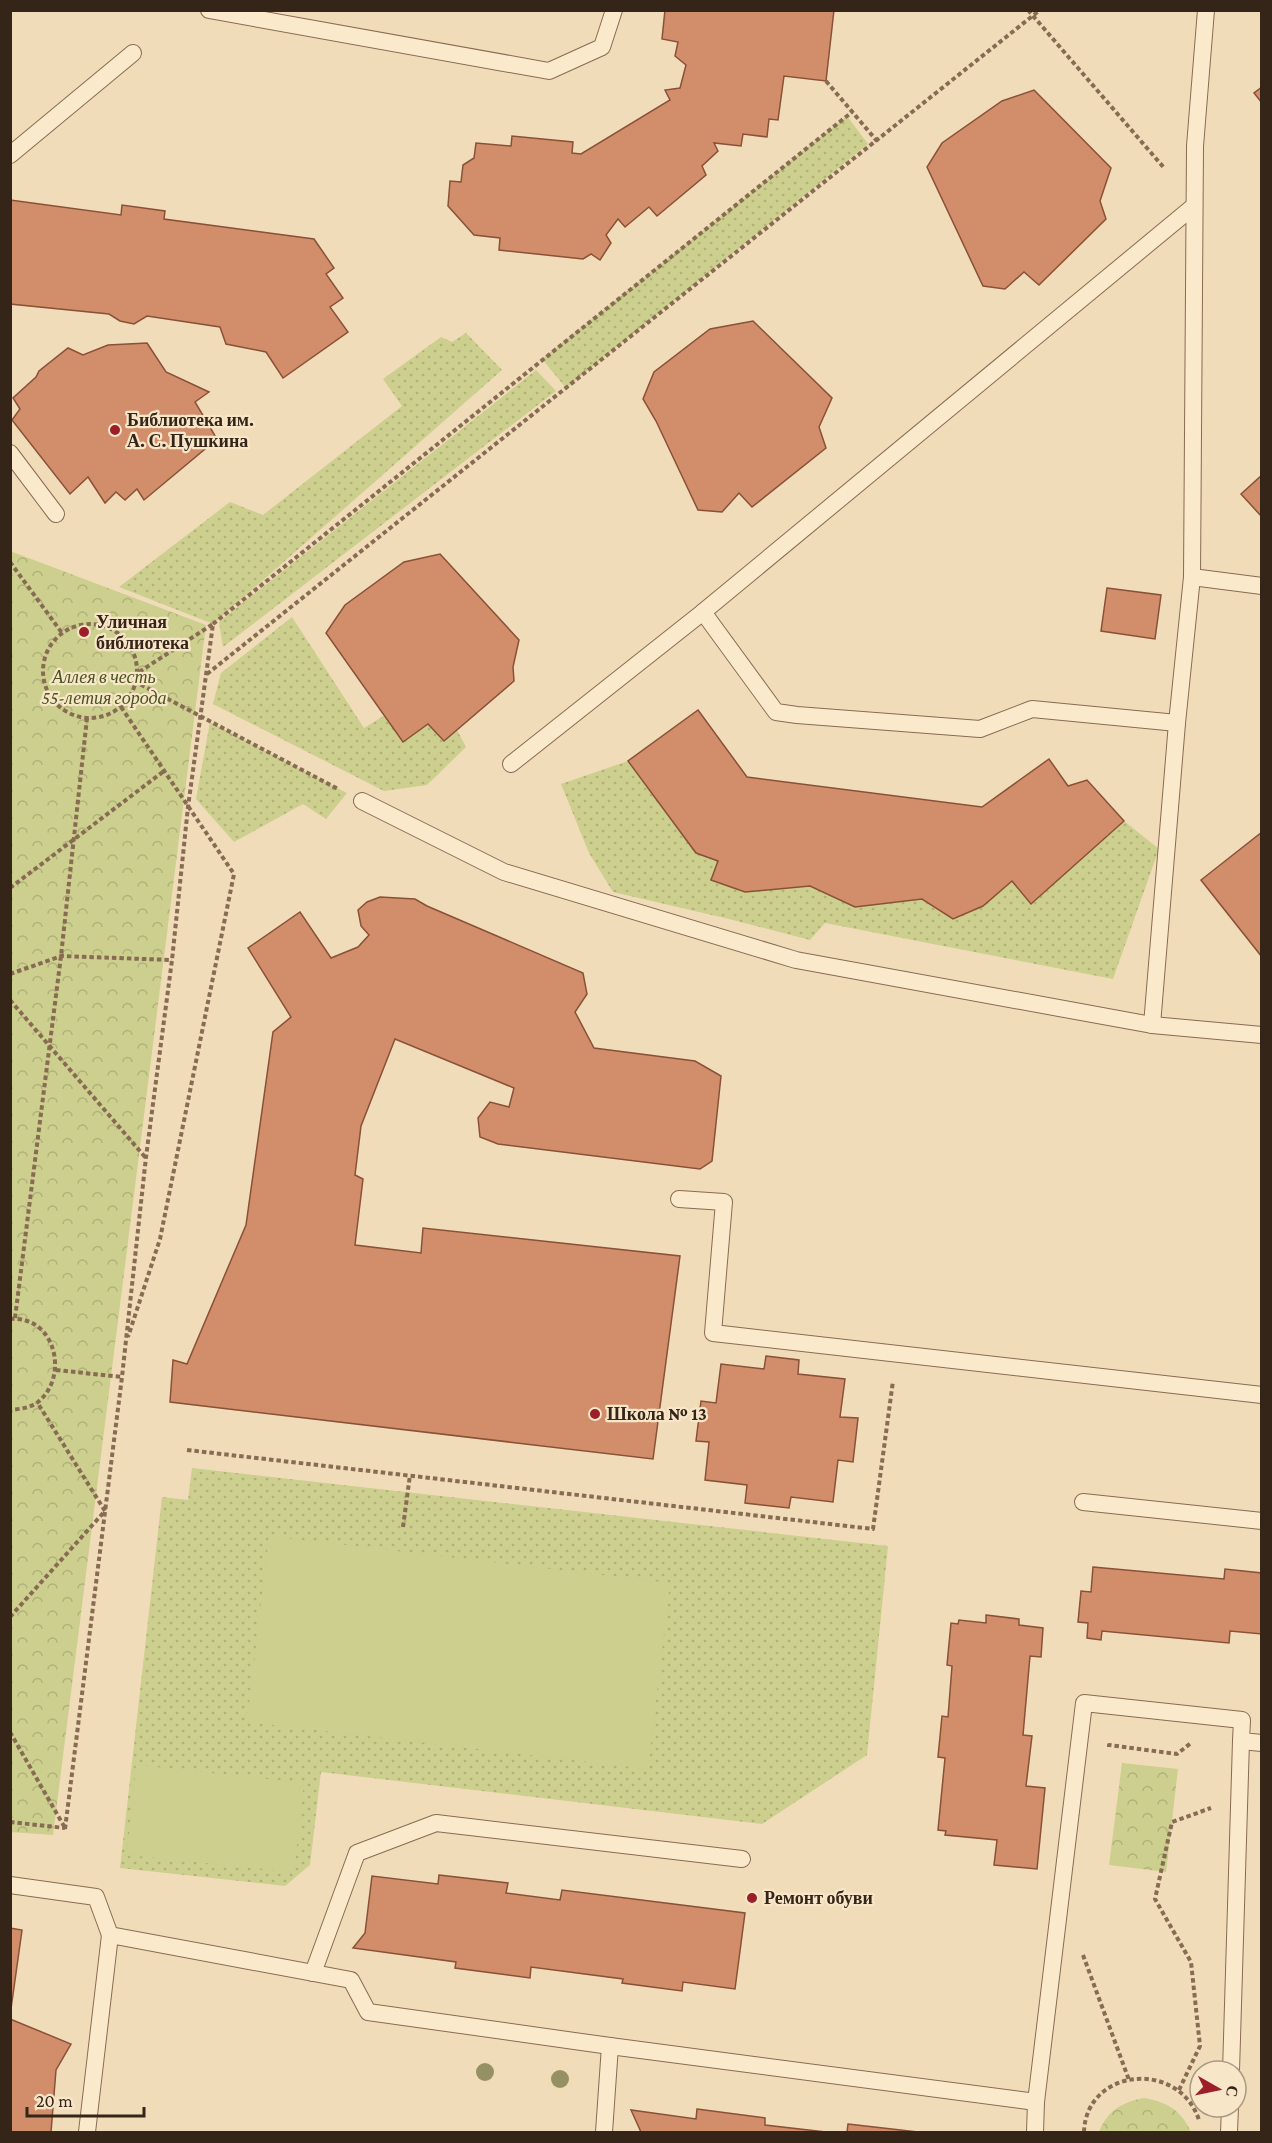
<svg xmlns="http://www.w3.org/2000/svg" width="1272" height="2143" viewBox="0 0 1272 2143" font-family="'Crimson Pro',serif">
  <defs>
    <pattern id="grass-dots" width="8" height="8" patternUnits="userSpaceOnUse" patternTransform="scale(1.5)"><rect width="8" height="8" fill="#cccf8d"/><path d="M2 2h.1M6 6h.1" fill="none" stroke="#b0b279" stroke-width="1.8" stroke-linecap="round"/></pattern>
    <pattern id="park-crowns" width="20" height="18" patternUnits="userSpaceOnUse" patternTransform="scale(1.5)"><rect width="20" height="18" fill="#cccf8d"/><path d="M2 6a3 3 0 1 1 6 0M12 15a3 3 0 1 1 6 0" fill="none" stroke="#b0b279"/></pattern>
  </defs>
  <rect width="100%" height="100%" fill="#f1dcb9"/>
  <!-- grass -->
  <g fill="url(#grass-dots)">
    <path d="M847,116L868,144L566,388L542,359Z"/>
    <path d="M466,333L502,370L213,624L119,587L230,502L263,515L402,406L383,379L441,337L452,342Z"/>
    <path d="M536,370L556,391L223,647L219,622Z"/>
    <path d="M292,617L364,728L385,715L403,742L428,724L444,741L457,730L466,747L427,785L384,791L213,704L221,673Z"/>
    <path d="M210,722L347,793L326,819L303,804L234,842L196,799Z"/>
    <path d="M628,761L696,853L718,861L712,881L745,892L810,886L855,907L922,899L953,919L983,906L1012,881L1031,904L1124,821L1159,849L1113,979L825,923L810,940L729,919L613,892L589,853L561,784Z"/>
    <path d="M192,1468L888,1546L867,1755L762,1824L321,1772L310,1865L285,1886L120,1868L162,1497L188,1500Z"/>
  </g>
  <!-- park -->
  <g fill="url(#park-crowns)">
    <path d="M10,551L206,625L53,1835L10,1832Z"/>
    <path d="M1122,1763L1178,1769L1166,1872L1109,1865Z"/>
    <path d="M1144,2098C1167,2102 1181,2110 1191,2132H1099C1107,2111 1122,2102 1144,2098Z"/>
  </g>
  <!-- garden -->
  <g fill="#cccf8d">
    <path d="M269,1536L670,1583L648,1769L247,1722Z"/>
    <path d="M136,1765L304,1783L294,1872L127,1855Z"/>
  </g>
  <!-- building -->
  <g fill="#d28e6b" stroke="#895137" stroke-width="1.5">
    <path d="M665,10H834L826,81L784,76L778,120L769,119L767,137L743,134L741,146L714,143L718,151L702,166L706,175L657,216L649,207L625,227L618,219L606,235L611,243L600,260L591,254L583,259L499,250L500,238L474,235L448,206L450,181L461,182L463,165L474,158L476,143L511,146L512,136L573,142L572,153L581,154L670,100L665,90L680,88L686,65L675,56L678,42L662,39Z"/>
    <path d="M1262,87V103L1254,93Z"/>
    <path d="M1034,90L1111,168L1100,201L1106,219L1039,285L1024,272L1005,289L983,286L927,167L942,143L1002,101Z"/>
    <path d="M10,200L121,215L122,205L165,211L164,219L314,239L334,268L326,274L343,298L330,307L348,332L283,378L266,352L226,344L220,327L147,316L134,324L120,321L109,314L10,304Z"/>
    <path d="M753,321L832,398L819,427L826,448L752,507L739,493L722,512L698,510L656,421L643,399L654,372L710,329Z"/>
    <path d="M147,343L166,372L209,392L195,402L217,439L144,500L137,489L125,500L116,492L105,503L88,477L70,494L12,420L20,409L13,398L36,377L39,371L68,348L83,355L108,345Z"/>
    <path d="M1262,475V517L1241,494Z"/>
    <path d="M440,554L519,640L513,667L514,681L444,741L428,724L403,742L326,633L345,605L404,562Z"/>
    <path d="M1107,588L1161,595L1155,639L1101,631Z"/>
    <path d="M698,710L747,777L982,807L1049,759L1068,786L1087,780L1124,821L1031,904L1012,881L983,906L953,919L922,899L855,907L810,886L745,892L711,880L718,861L696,853L628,761Z"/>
    <path d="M1262,832V957L1201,880Z"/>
    <path d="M380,897L415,899L427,906L583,973L587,994L575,1012L594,1048L695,1061L721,1076L712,1161L700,1169L498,1144L480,1137L478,1118L490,1102L509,1107L514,1088L395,1039L361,1126L355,1175L363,1179L355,1245L421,1253L423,1228L680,1256L653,1459L170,1402L173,1360L187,1364L246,1225L273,1032L291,1017L248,948L300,912L331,958L358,947L369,935L361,926L358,910L367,902Z"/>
    <path d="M766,1356L799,1360L798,1374L845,1379L840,1417L858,1418L853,1462L838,1460L833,1502L791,1497L789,1508L745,1503L747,1485L705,1480L709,1442L696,1441L701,1401L716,1403L721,1364L764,1369Z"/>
    <path d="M1093,1567L1224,1579L1225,1569L1262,1573V1634L1230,1631L1229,1643L1102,1631L1101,1640L1087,1638L1088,1623L1078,1622L1081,1591L1091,1592Z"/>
    <path d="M986,1615L1019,1619V1625L1043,1628L1041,1657L1030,1656L1023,1735L1032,1736L1026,1786L1045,1788L1037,1869L994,1865L997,1840L945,1835L946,1831L938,1830L945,1758L938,1757L942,1716L948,1717L952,1666L947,1665L951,1623L958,1624L959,1620L986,1623Z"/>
    <path d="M439,1875L508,1883L506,1893L560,1900L562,1890L745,1913L735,1989L683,1982L682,1991L622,1983L623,1979L531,1967L530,1978L455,1968L456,1962L353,1948L365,1933L372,1876L438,1884Z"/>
    <path d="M10,1928L22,1930L10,2016Z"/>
    <path d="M10,2019L71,2044L56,2070L51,2132H10Z"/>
    <path d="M697,2109L765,2118V2125L826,2132H641L631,2110L696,2119Z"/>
    <path d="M848,2124L918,2132H847Z"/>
  </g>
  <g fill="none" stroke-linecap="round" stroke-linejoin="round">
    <defs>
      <g id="lane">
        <path d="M209,10L549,71L602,47L614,10"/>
        <path d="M10,155L133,53"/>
        <path d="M10,453L56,514"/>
        <path d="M1192,577L1262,586"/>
        <path d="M703,612L1194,206"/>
        <path d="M511,764L703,612L776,712L797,715L980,729L1032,709L1177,723"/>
        <path d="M362,801L504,872L796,960L1152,1025L1262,1035"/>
        <path d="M1152,1025L1177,723L1192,577L1195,146L1206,10"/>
        <path d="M679,1199L724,1202L713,1333L1262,1395"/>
        <path d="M1083,1502L1262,1521"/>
        <path d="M10,1885L96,1897L110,1935"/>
        <path d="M313,1973L357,1853L436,1823L742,1859"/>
        <path d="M1231,2071L1241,1741"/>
        <path d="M87,2132L110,1935L351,1980L368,2012L610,2046"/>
        <path d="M604,2132L610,2046L1036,2102"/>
        <path d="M1035,2132L1036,2102L1084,1703L1242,1720L1241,1741L1262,1743"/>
        <path d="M1229,2132L1230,2107"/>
      </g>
    </defs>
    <!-- lane casing -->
    <use href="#lane" stroke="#886b53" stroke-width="18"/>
    <!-- path -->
    <g stroke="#886b53" stroke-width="4" stroke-dasharray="4.5 3" stroke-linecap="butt">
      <path d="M1028,10L1165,169"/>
      <path d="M826,81L877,141"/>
      <path d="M10,562L62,633"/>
      <path d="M213,624L852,112"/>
      <circle cx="90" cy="671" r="47"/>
      <path d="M207,674L1040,10"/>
      <path d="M134,681L338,789"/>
      <path d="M121,707L234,874L160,1239L128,1337"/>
      <path d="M10,888L164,771"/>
      <path d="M10,974L61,956L172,960"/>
      <path d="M10,1000L145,1157"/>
      <path d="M15,1318L61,956L87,718"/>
      <path d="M10,1319C55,1315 70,1376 38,1402C30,1408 20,1409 10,1410"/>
      <path d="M56,1370L122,1377"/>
      <path d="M187,1450L873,1529L893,1381"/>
      <path d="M403,1527L410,1475"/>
      <path d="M10,1617L105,1511L37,1402"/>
      <path d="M10,1732L65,1828"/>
      <path d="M1109,1747V1745L1177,1754L1191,1743"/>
      <path d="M10,1822L65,1828"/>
      <path d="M65,1829L122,1377L146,1157L172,960L188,807L213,624L136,674"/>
      <path d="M1083,1955L1129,2080"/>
      <path d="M1179,2090L1200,2046L1191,1962L1155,1899L1172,1822L1211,1808"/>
      <path d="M1084,2132C1086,2068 1179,2059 1199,2120"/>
    </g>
    <!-- lane -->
    <use href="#lane" stroke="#fbe9cc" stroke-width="16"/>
  </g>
  <!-- trees -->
  <g fill="#959164">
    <circle cx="485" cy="2072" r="9"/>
    <circle cx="560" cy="2079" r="9"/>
  </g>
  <!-- markers -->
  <g fill="#9b1e29" stroke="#f8e6c9" stroke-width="2">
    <circle cx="115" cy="430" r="6"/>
    <circle cx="84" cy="632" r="6"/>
    <circle cx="595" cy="1414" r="6"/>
    <circle cx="752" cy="1898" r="6"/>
  </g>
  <g text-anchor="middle" stroke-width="4.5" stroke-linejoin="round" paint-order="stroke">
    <!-- poi labels -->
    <g font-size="18" font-weight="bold" fill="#352519" stroke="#f8e6c9" text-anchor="start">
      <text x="127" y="426">Библиотека им.<tspan x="127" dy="21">А. С. Пушкина</tspan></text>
      <text x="96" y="628">Уличная<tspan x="96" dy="21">библиотека</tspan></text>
      <text x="607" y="1420">Школа № 13</text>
      <text x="764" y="1904">Ремонт обуви</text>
    </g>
    <!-- park labels -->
    <g font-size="18" font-style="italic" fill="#4a541e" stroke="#f8e6c9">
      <text x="104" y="683">Аллея в честь<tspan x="104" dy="21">55-летия города</tspan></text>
    </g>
  </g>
  <!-- border -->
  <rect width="1272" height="2143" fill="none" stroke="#352519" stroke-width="24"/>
  <!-- north arrow -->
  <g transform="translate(1218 2089) rotate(99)"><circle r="28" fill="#f8e6c9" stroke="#aa9983" stroke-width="1.5"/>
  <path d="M0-4.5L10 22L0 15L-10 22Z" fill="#9b1e29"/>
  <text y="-9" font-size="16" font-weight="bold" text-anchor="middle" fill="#352519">С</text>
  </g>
  <!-- scale -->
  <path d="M27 2107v9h117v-9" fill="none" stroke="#352519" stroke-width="3"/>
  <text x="36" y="2107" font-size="18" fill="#352519" stroke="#f8e6c9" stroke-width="4.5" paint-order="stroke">20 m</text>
</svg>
